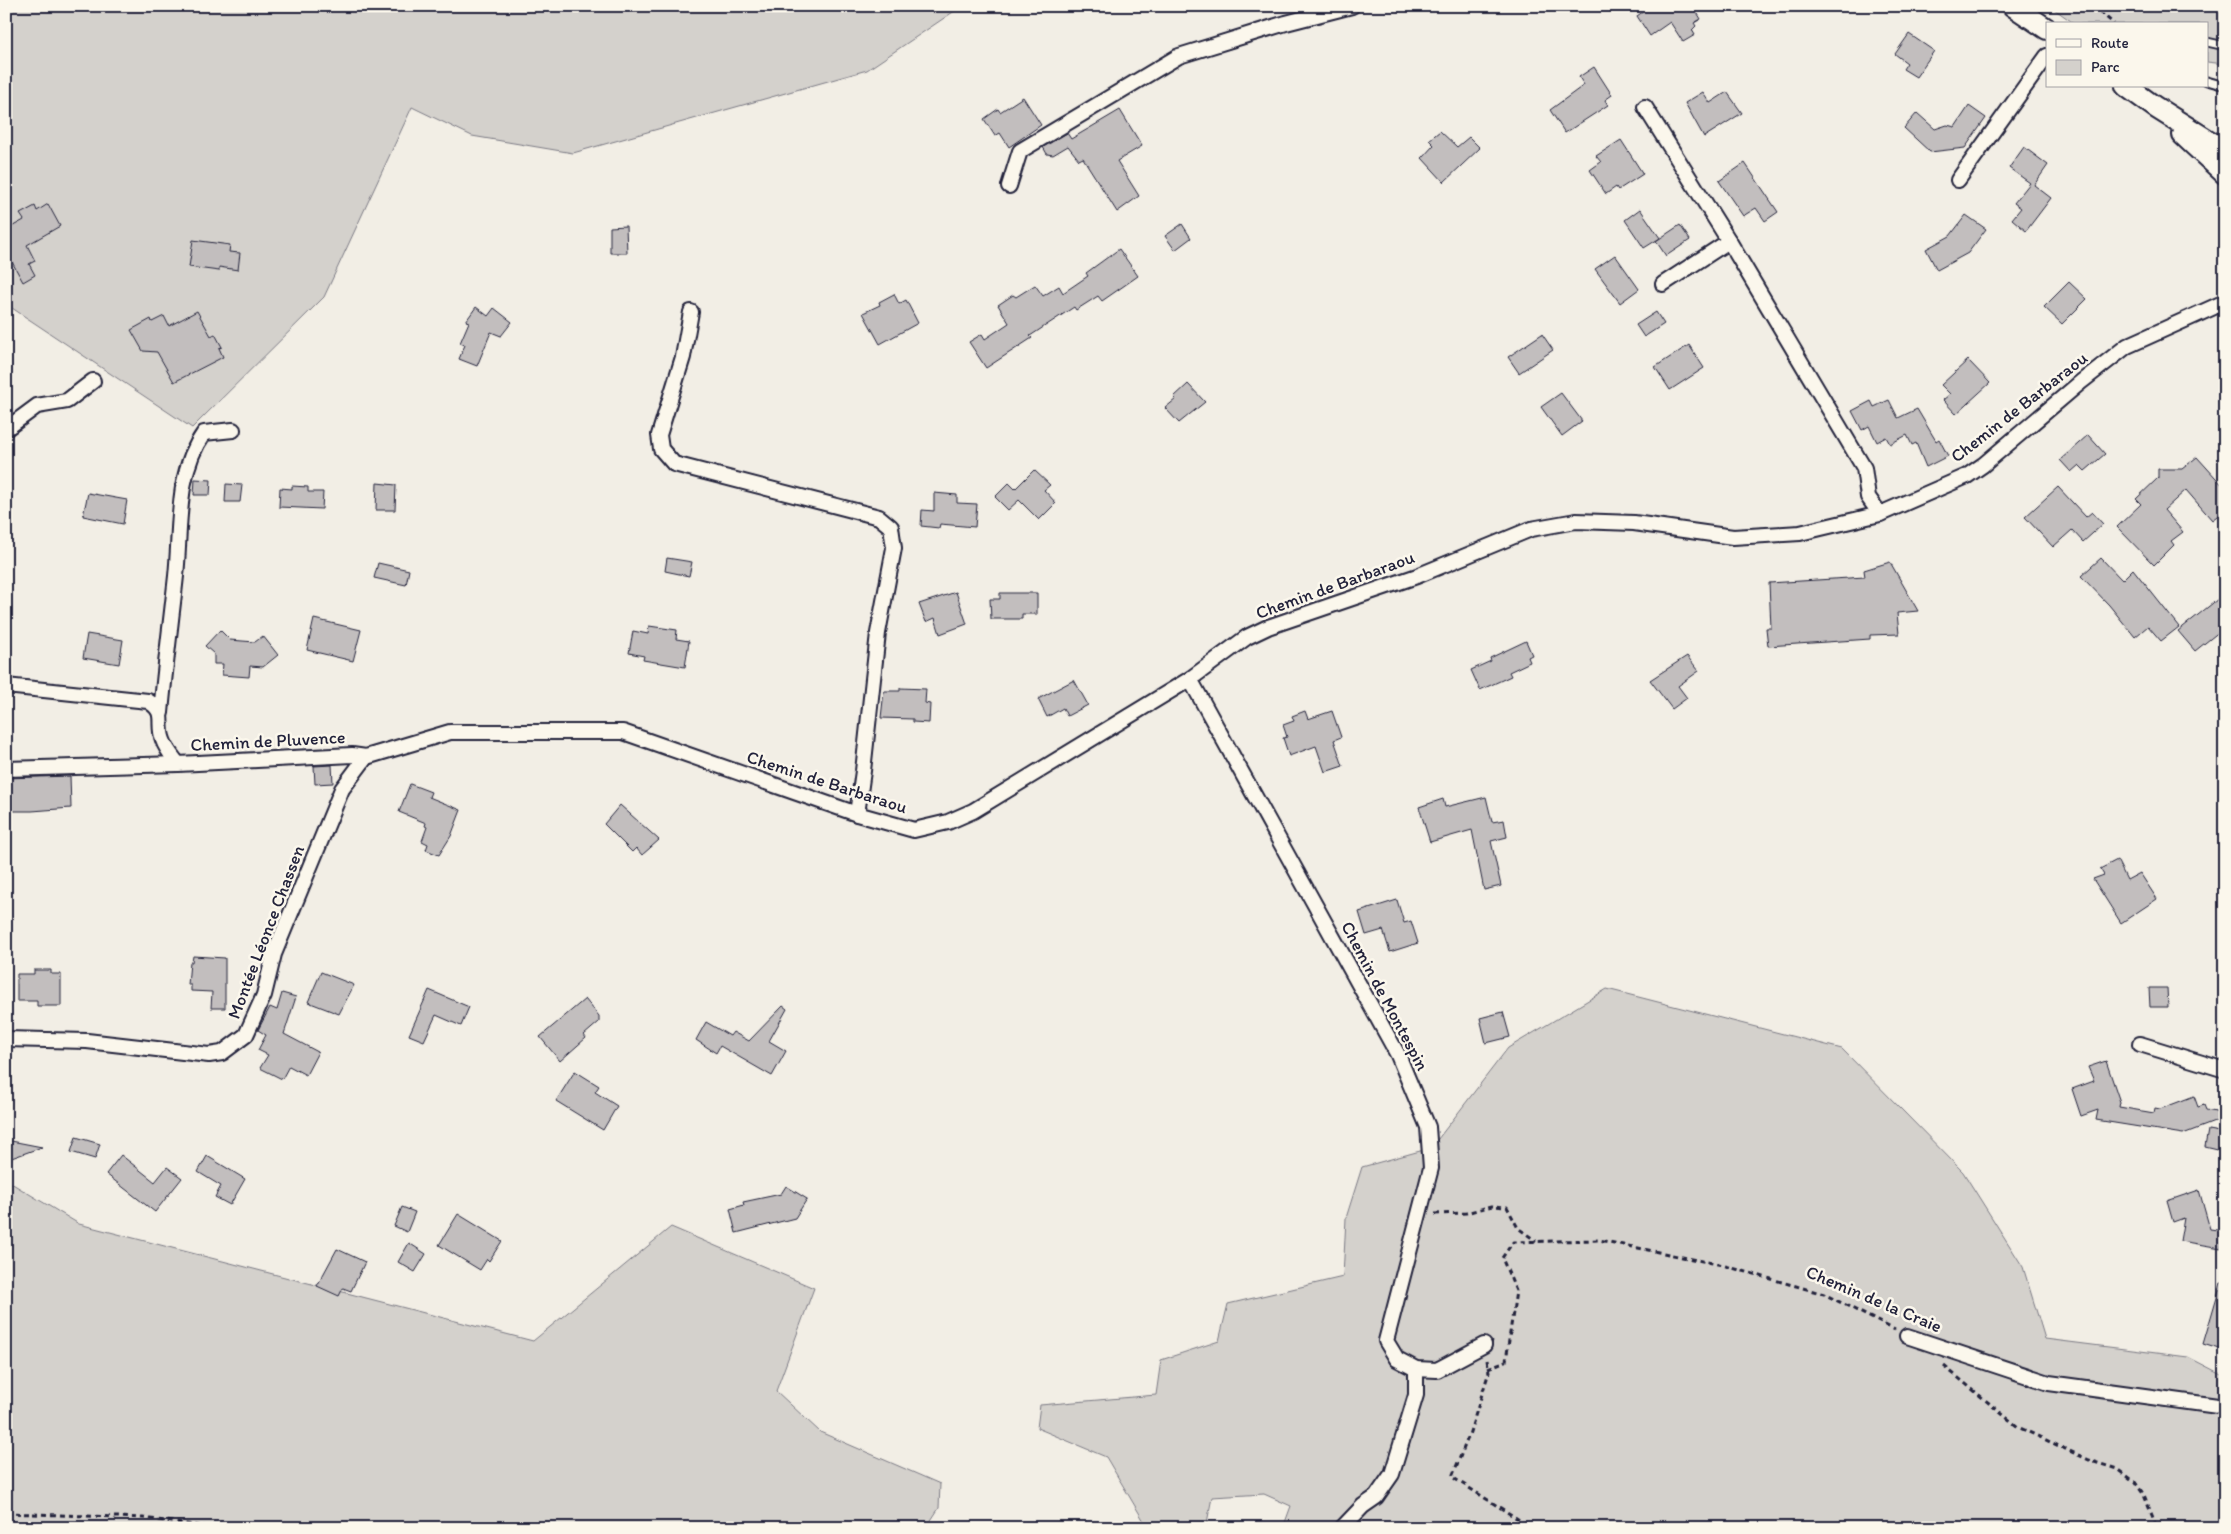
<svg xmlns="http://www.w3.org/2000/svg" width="2231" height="1534" viewBox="0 0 2231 1534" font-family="Itim,sans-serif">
  <rect width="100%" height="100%" fill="#f2eee5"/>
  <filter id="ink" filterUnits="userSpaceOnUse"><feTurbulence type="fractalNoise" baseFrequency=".02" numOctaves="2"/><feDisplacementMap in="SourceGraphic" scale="10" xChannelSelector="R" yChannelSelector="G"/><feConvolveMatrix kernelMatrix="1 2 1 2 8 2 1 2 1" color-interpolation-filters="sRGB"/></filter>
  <g filter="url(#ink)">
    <!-- green -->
    <g fill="#d4d1cc" stroke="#7b7a84">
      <path d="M6,6H962L867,70L573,153L472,136L412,107L324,297L192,428L6,304Z"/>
      <path d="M2050,6H2225V64L2207,62V24H2075Z"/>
      <path d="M1607,989L1842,1049L1963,1172L2023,1267L2045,1339L2188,1357L2225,1376V1528H1283L1291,1506L1264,1494L1212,1497L1206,1528H1148L1106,1457L1037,1428L1040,1405L1156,1395L1161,1360L1219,1341L1228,1304L1343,1277L1346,1218L1362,1167L1431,1148L1508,1048Z"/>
      <path d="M6,1180L79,1224L533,1341L671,1227L814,1288L776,1391L820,1432L940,1484L939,1508L926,1528H6Z"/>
    </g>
    <!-- building -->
    <g fill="#c2bebe" stroke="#22223b">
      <path d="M1651,6H1693L1701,19L1694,23L1696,26L1692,30L1695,35L1683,42L1670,22L1650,36L1637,16Z"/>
      <path d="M1909,34L1934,51L1916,77L1903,69L1907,63L1895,54Z"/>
      <path d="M1594,67L1612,95L1605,100L1608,105L1565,133L1550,110L1584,85L1579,77Z"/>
      <path d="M1703,92L1710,103L1727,92L1742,113L1704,137L1685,103Z"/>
      <path d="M1023,97L1041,125L1009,147L1000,133L995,136L984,119L998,109L1000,112Z"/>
      <path d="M1969,106L1986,118L1965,148L1930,152L1904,128L1917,113L1935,129L1947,125L1955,127Z"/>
      <path d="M1120,110L1142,146L1117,161L1139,196L1117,212L1083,158L1079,160L1068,146L1053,155L1047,154L1043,147L1067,133L1071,139Z"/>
      <path d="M1440,131L1457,147L1469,137L1480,148L1444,182L1422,158L1434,145L1429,140Z"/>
      <path d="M1621,140L1643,174L1618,190L1616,187L1606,194L1590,170L1601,162L1596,156Z"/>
      <path d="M2024,147L2048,165L2034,185L2051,198L2026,231L2012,219L2021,208L2014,203L2030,183L2009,168Z"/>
      <path d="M1745,163L1778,212L1765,221L1756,208L1743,216L1719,181Z"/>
      <path d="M48,204L60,226L27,245L35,261L29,264L35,275L23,282L6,251V230L24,220L20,214L35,206L37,211Z"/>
      <path d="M1640,209L1660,238L1644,248L1625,220Z"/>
      <path d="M1966,215L1986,229L1968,253L1937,270L1926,249L1950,236Z"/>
      <path d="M1182,224L1191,238L1175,250L1165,236Z"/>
      <path d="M1680,225L1690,240L1666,256L1656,241Z"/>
      <path d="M626,226L627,253H610V227Z"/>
      <path d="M193,240L230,245L229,252L240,253L238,270L219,267V271L189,267Z"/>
      <path d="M1119,249L1138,276L1102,301L1098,296L1076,310L1074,307L1030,336L1032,338L986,368L969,342L982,334L985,339L1009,323L998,305L1013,295L1016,297L1035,285L1043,296L1059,286L1063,293L1088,276L1086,273Z"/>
      <path d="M1615,255L1639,289L1620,303L1595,269Z"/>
      <path d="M2069,282L2087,299L2062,324L2044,307Z"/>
      <path d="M894,294L899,304L906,300L918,323L880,344L863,313L880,305L879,302Z"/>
      <path d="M476,307L488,316L494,308L512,322L501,336L491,332L477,366L459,359L465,345L460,343L469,322L466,321Z"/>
      <path d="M197,311L211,336L215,334L222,347L219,348L223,357L174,382L157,352L143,351L131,330L151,319L152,322L164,316L169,326Z"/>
      <path d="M1656,312L1664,324L1644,337L1636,325Z"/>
      <path d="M1542,334L1553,350L1519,373L1508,357Z"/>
      <path d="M1689,345L1704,368L1670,390L1655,367Z"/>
      <path d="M1968,360L1990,383L1956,414L1943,400L1950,394L1941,385Z"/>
      <path d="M1188,384L1205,402L1179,423L1165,408L1176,399L1174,397Z"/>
      <path d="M1561,393L1582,421L1562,436L1541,407Z"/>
      <path d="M1889,400L1898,418L1917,409L1936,441L1939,439L1948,456L1926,467L1916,443L1912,445L1907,435L1890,444L1886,437L1877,442L1869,426L1862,430L1852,411L1871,401L1874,407Z"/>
      <path d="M2088,435L2105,454L2085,471L2079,465L2071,472L2060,460Z"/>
      <path d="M2197,457L2225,488V510L2212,520L2186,490L2164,510L2183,532L2171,541L2174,545L2154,565L2117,527L2141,504L2136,499L2158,478V469H2182Z"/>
      <path d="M1034,470L1050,485L1044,490L1056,503L1039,520L1019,500L1008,510L995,497L1009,483L1015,489Z"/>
      <path d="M195,479L211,480L210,495H194Z"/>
      <path d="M377,483L396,485L395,510H376Z"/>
      <path d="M226,484L242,485L240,502H225Z"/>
      <path d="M292,486L308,487V492H323L322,509L279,507L280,488L292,489Z"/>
      <path d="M2058,487L2086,517L2092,512L2103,524L2083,542L2072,530L2053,547L2025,517Z"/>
      <path d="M88,493L127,500L123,524L83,516Z"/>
      <path d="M934,493L957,495V503L977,504L975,527L940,524L939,528L921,526L922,510L934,511Z"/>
      <path d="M667,558L692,562L689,576L665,571Z"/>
      <path d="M2101,558L2122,580L2133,569L2179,627L2161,641L2148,626L2135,637L2109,605L2081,576Z"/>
      <path d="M1890,562L1918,611L1897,613L1899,634L1870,635V639L1768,646L1766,628H1771L1769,583L1865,577L1864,570Z"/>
      <path d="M378,563L409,570L406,585L374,578Z"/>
      <path d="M956,592L967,624L940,634L935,618L926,622L919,604Z"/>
      <path d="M1000,593H1037V614H1022V619H991L990,599H1000Z"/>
      <path d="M2218,599L2225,607V627L2195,651L2178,631Z"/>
      <path d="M314,619L361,630L353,661L307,650Z"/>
      <path d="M649,626L677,630L676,639L689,641L685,667L643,660L644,656L629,653L633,631L648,634Z"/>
      <path d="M220,630L230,640L255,642L263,636L278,655L263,667L250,666L249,677L222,675L223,664H214V654L205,646Z"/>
      <path d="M87,634L123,640L119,664L83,658Z"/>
      <path d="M1526,641L1532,655L1528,657L1530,662L1509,672L1511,676L1480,690L1471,670L1491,661L1490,658Z"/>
      <path d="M1687,656L1699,671L1678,686L1687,698L1672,709L1650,680Z"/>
      <path d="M1074,680L1088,705L1067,716L1063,708L1047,717L1038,699Z"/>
      <path d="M900,688L926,689L925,703L930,704L929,723L913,722V719L881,718L884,691H900Z"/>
      <path d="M1305,711L1308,719L1332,711L1341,737L1334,740L1343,766L1325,772L1316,746L1289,756L1283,738L1287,737L1283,725L1294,721L1292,716Z"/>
      <path d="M332,765L333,783L315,784L314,766Z"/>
      <path d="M70,776L71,808L32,811H6V778Z"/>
      <path d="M410,784L431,792L429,797L461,810L451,836L439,855L426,850L428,844L422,841L427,827L425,826L426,823L399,812Z"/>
      <path d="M1486,797L1492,822L1504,820L1507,837L1491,841L1501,886L1484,890L1472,830L1430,842L1419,807L1443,799L1445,807Z"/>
      <path d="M620,805L659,840L642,855L636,848L632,852L604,824Z"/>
      <path d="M2117,860L2127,880L2140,873L2157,899L2121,923L2093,879L2104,875L2100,869Z"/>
      <path d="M1397,900L1404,923L1411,921L1418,943L1390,952L1383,930L1366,935L1359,912Z"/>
      <path d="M193,956L225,958V1008H211L212,992L191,991V985H188L190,962H192Z"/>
      <path d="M34,970H51V974H61V1006H37V1001H17V974H34Z"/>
      <path d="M321,972L354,985L339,1014L308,1002Z"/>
      <path d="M2149,988H2167L2168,1007H2150Z"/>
      <path d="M429,990L469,1007L461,1026L436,1015L424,1041L409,1035Z"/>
      <path d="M282,993L296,997L284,1034L318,1052L306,1075L289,1066L282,1079L260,1068L268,1055L258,1050L266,1035L258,1030L270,1007L277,1010Z"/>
      <path d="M585,999L599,1016V1022L584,1035L586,1038L560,1061L540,1037Z"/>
      <path d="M783,1006L787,1009L769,1041L786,1051L772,1076L720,1046L716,1053L696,1040L706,1022L730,1036L733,1032L749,1041Z"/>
      <path d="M1503,1012L1510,1037L1486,1043L1480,1018Z"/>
      <path d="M2106,1061L2120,1102L2119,1107L2154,1113L2155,1108L2160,1109L2194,1096L2198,1107L2204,1105L2206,1110L2225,1114V1118L2183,1134L2096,1120L2098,1110L2081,1116L2072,1089L2094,1081L2088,1067Z"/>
      <path d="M575,1071L599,1086L595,1092L617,1106L603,1130L556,1101Z"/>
      <path d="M2208,1130L2225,1133L2222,1151L2205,1147Z"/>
      <path d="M76,1137L100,1144L95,1159L71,1152Z"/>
      <path d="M6,1140L42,1147L6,1160Z"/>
      <path d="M121,1155L155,1182L167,1167L182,1178L155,1212L106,1174Z"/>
      <path d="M207,1156L245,1179L230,1205L215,1197L221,1186L198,1172Z"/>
      <path d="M786,1186L807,1199L795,1218L736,1233L730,1209L744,1205L743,1202L781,1194Z"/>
      <path d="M2199,1190L2210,1229L2224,1231L2221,1248L2180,1241L2184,1218L2173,1222L2167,1201Z"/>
      <path d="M402,1207L415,1212L407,1232L394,1226Z"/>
      <path d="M458,1214L502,1241L489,1261L487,1259L480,1270L439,1245Z"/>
      <path d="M409,1243L426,1254L415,1272L398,1262Z"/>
      <path d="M337,1249L365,1262L351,1291L343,1288L339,1296L317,1286Z"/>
      <path d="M2221,1283H2225V1351L2203,1344Z"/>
    </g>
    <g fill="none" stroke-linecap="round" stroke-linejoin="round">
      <defs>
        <g id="service">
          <path d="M2207,42L2225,46"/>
          <path d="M2207,81L2225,86"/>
        </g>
        <g id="minor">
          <path d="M1645,107L1729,241L1864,468L1868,497L1880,514"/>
          <path d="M1958,180L2047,56"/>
          <path d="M1009,186L1020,151L1179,56L1286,23L1352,6"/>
          <path d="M1663,284L1729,241"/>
          <path d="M691,312L683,357L659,435L661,449L674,464L879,517L891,527L894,548L878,633L863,771L857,814"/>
          <path d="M6,429L37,406L67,401L93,381"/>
          <path d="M1190,679L1398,1055L1428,1127L1431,1168L1386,1341L1397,1359L1416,1369L1437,1370L1484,1345"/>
          <path d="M6,686L148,701C168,713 156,722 163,740C166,749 172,756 178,764L352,755L366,757L450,732H623L857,814L914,830L948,822L973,811L1190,679L1247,637L1268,627L1417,576L1531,529L1576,521L1634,523L1733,537L1800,533L1880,514L1967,476L1983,465L2081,382L2127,346L2225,302"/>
          <path d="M161,713C165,667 171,622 176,576C181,529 175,473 204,433L233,430"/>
          <path d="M6,769L178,764"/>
          <path d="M6,1039L87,1041L209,1055L222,1053L246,1035L264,995L274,954L342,789L366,757"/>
          <path d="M2140,1044L2225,1070"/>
          <path d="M1907,1336L2049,1383L2225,1407"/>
          <path d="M1342,1528L1363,1506L1376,1497L1392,1474L1416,1395V1369"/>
        </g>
        <g id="secondary">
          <path d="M2013,6L2047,29"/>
          <path d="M2126,86L2155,107L2225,151"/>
          <path d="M2183,135L2225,174"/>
        </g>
      </defs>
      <!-- service casing -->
      <use href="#service" stroke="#22223b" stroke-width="11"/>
      <!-- minor casing -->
      <use href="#minor" stroke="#22223b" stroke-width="18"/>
      <!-- secondary casing -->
      <use href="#secondary" stroke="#22223b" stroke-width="24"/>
      <!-- path -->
      <g stroke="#22223b" stroke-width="3" stroke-dasharray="5 4" stroke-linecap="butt">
        <path d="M2093,6L2114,24"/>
        <path d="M1435,1214L1466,1213L1492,1206L1507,1207L1518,1228L1536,1241"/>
        <path d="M1487,1360L1489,1372L1469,1435L1452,1477L1532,1528"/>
        <path d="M1944,1366L2018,1427L2089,1460L2118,1469L2135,1482L2144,1495L2157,1528"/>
        <path d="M1488,1368L1506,1361L1516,1291L1502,1258L1513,1242L1599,1240L1722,1265L1824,1294L1895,1330"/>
        <path d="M6,1513L143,1518L217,1528"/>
      </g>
      <!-- service -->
      <use href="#service" stroke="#fbf7ec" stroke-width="7"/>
      <!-- minor -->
      <use href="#minor" stroke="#fbf7ec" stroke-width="14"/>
      <!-- secondary -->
      <use href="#secondary" stroke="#fbf7ec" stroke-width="20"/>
    </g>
  </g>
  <g text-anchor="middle" stroke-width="5" stroke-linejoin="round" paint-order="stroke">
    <!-- street labels -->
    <g font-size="18" fill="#22223b" stroke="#fbf7ec">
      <text transform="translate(2019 407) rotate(-38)" y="6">Chemin de Barbaraou</text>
      <text transform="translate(1335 585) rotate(-20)" y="6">Chemin de Barbaraou</text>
      <text transform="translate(268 741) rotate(-3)" y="6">Chemin de Pluvence</text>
      <text transform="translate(827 782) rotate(18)" y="6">Chemin de Barbaraou</text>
      <text transform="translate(266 932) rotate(-69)" y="6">Montée Léonce Chassen</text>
      <text transform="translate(1385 996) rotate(62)" y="6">Chemin de Montespin</text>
      <text transform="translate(1874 1299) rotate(23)" y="6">Chemin de la Craie</text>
    </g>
  </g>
  <!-- margin -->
  <rect width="2231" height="1534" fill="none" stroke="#fbf7ec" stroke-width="25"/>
  <rect x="12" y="12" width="2206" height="1509" fill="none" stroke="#22223b" stroke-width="2" filter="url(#ink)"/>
  <!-- legend -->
  <rect x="2046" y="22" width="162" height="65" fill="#fbf7ec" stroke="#a4a2a5"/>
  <rect x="2056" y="39" width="25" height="8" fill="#fbf7ec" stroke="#a4a2a5"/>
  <text x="2091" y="48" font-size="15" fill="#22223b">Route</text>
  <rect x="2056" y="60" width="25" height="15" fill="#d4d1cc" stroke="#a4a2a5"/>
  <text x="2091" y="72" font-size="15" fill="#22223b">Parc</text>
</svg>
